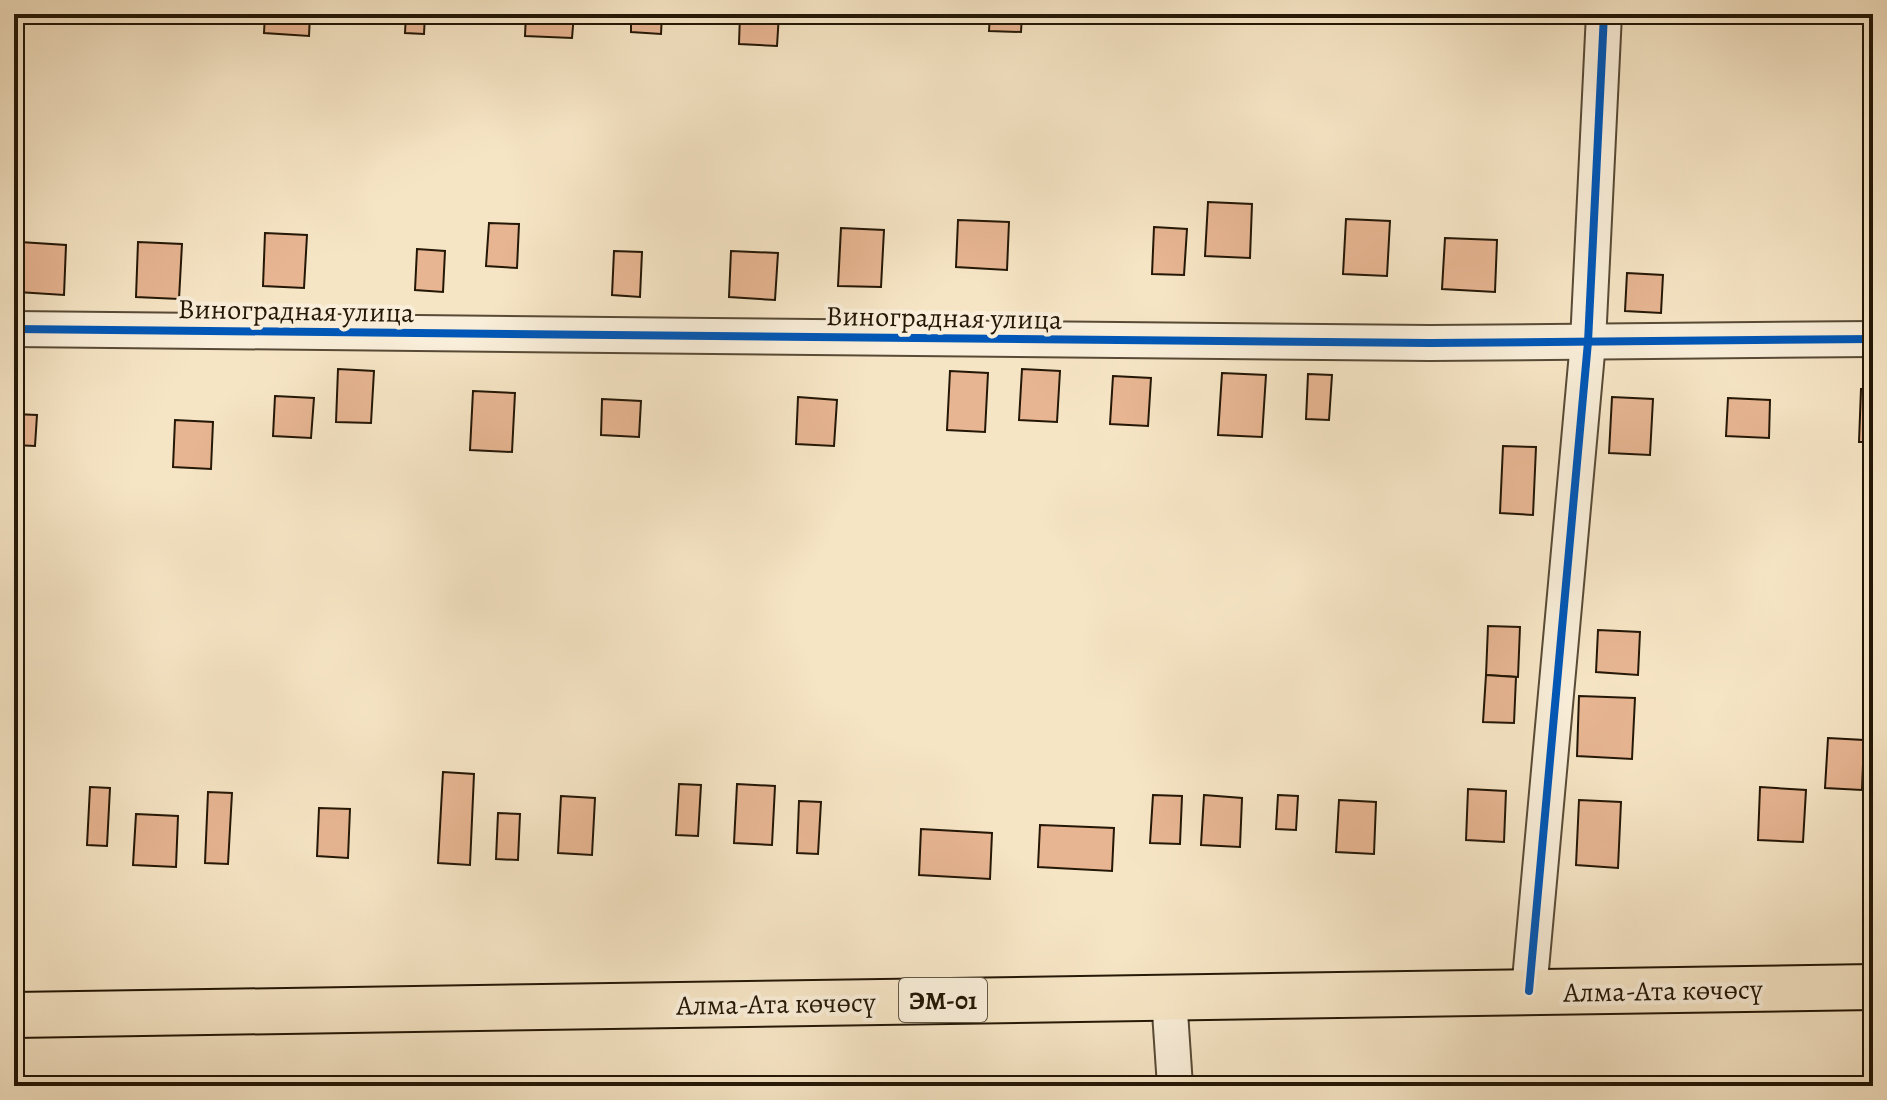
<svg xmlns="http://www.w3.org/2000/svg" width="1887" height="1100" viewBox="0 0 1887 1100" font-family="Alegreya,serif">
  <rect width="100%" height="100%" fill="#f6e5c5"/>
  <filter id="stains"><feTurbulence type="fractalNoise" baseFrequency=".0025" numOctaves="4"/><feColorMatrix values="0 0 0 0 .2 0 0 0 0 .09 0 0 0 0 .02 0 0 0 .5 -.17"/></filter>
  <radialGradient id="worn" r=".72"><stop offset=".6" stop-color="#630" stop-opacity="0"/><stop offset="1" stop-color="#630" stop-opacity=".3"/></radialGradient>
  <!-- building -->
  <g fill="#e7b592" stroke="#241706" stroke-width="2">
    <path d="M95,14H138V19L95,17Z"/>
    <path d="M203,14H239L238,20L202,18Z"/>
    <path d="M265,14H310L309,36L264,33Z"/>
    <path d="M406,14H425L424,34L405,33Z"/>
    <path d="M526,14H574L572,38L525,36Z"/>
    <path d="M631,14H662L661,34L631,32Z"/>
    <path d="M740,14H779L777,46L739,44Z"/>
    <path d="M877,14H912V22L876,21Z"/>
    <path d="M990,14H1022L1021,32L989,31Z"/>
    <path d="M1208,202L1252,204L1250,258L1205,256Z"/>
    <path d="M1346,219L1390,221L1387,276L1343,274Z"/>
    <path d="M958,220L1009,222L1007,270L956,267Z"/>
    <path d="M489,223L519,224L517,268L486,266Z"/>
    <path d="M1154,227L1187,229L1184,275L1152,274Z"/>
    <path d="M841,228L884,230L881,287L838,286Z"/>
    <path d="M265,233L307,235L304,288L263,286Z"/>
    <path d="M1445,238L1497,240L1495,292L1442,289Z"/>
    <path d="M20,242L66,245L64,295L18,292Z"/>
    <path d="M138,242L182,244L179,299L136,297Z"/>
    <path d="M417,249L445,251L443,292L415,290Z"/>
    <path d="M614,251L642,252L640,297L612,295Z"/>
    <path d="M731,251L778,253L775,300L729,297Z"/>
    <path d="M1627,273L1663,275L1661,313L1625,311Z"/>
    <path d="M338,369L374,371L371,423L336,422Z"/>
    <path d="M1022,369L1060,371L1057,422L1019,420Z"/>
    <path d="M950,371L988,373L985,432L947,430Z"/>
    <path d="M1222,373L1266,375L1262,437L1218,435Z"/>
    <path d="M1308,374L1332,375L1329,420L1306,419Z"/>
    <path d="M1113,376L1151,378L1148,426L1110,424Z"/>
    <path d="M1861,389H1873V442H1859Z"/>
    <path d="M473,391L515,393L512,452L470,450Z"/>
    <path d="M275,396L314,398L311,438L273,436Z"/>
    <path d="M798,397L837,400L834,446L796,444Z"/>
    <path d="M1612,397L1653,399L1650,455L1609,453Z"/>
    <path d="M1728,398L1770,400L1769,438L1726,436Z"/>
    <path d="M602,399L641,401L639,437L601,435Z"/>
    <path d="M14,414L37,415L35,446L14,445Z"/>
    <path d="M175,420L213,422L211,469L173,467Z"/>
    <path d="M1503,446L1536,447L1533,515L1500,513Z"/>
    <path d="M1488,626L1520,627L1518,677L1486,675Z"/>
    <path d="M1598,630L1640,632L1638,675L1596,672Z"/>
    <path d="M1486,675L1516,677L1514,723L1483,722Z"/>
    <path d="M1579,696L1635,698L1632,759L1577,756Z"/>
    <path d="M1828,738L1864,740L1862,790L1825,788Z"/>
    <path d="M443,772L474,774L470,865L438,863Z"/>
    <path d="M679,784L701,785L698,836L676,835Z"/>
    <path d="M737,784L775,786L772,845L734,843Z"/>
    <path d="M90,787L110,788L107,846L87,845Z"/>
    <path d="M1760,787L1806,790L1803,842L1758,840Z"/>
    <path d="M1468,789L1506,791L1504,842L1466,840Z"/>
    <path d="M208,792L232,793L228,864L205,863Z"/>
    <path d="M1153,795L1182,796L1180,844L1150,843Z"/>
    <path d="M1204,795L1242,798L1240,847L1201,845Z"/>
    <path d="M1278,795L1298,796L1296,830L1276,829Z"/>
    <path d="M561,796L595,798L592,855L558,853Z"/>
    <path d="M1339,800L1376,802L1374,854L1336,852Z"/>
    <path d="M1579,800L1621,802L1618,868L1576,865Z"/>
    <path d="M799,801L821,802L818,854L797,853Z"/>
    <path d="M319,808L350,809L348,858L317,856Z"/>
    <path d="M498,813L520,814L518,860L496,859Z"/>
    <path d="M136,814L178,816L176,867L133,865Z"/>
    <path d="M1040,825L1114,828L1112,871L1038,867Z"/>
    <path d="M921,829L992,833L990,879L919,875Z"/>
  </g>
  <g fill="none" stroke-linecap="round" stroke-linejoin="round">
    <defs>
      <g id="street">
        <path d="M14,329L1430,343L1873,339"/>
        <path d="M1529,991L1588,342L1604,14"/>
        <path d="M1169,997L1175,1086"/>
      </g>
      <path id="highway" d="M14,1015L1873,987"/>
    </defs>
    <!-- street casing -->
    <use href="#street" stroke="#584a36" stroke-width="38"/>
    <!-- highway casing -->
    <use href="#highway" stroke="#241706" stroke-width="48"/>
    <!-- street -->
    <use href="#street" stroke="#f9eed9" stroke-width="34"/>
    <!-- highway -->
    <use href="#highway" stroke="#f6e5c5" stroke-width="44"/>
    <defs>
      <g id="cycleway">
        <path d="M14,329L1430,343L1873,339"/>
        <path d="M1529,991L1588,342L1604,14"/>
      </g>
    </defs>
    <!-- cycleway casing -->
    <use href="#cycleway" stroke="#f9eed9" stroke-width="13"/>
    <!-- cycleway -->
    <use href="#cycleway" stroke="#0057b8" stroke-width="8"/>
  </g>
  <g text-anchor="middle" stroke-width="8" stroke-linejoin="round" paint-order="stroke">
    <!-- shield labels -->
    <rect fill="#f9eed9" stroke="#645845" stroke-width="2" x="899" y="978" width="88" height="44" rx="6"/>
    <g font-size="26" font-weight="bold" fill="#241706">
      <text x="943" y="1009">ЭМ-01</text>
    </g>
    <!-- street labels -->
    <g font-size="28" fill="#241706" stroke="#f9eed9">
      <text transform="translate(296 310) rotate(1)" y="10">Виноградная улица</text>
      <text transform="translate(944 317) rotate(1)" y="10">Виноградная улица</text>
      <text transform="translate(1663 990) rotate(-1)" y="10">Алма-Ата көчөсү</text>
      <text transform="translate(776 1003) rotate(-1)" y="10">Алма-Ата көчөсү</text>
    </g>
  </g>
  <!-- margin -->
  <rect width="1887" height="1100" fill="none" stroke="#f6e5c5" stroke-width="48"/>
  <rect x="16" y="16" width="1855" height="1068" fill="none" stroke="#241706" stroke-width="4"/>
  <rect x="24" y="24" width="1839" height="1052" fill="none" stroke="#241706" stroke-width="2"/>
  <rect width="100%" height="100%" filter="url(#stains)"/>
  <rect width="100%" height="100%" fill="url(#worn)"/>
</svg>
